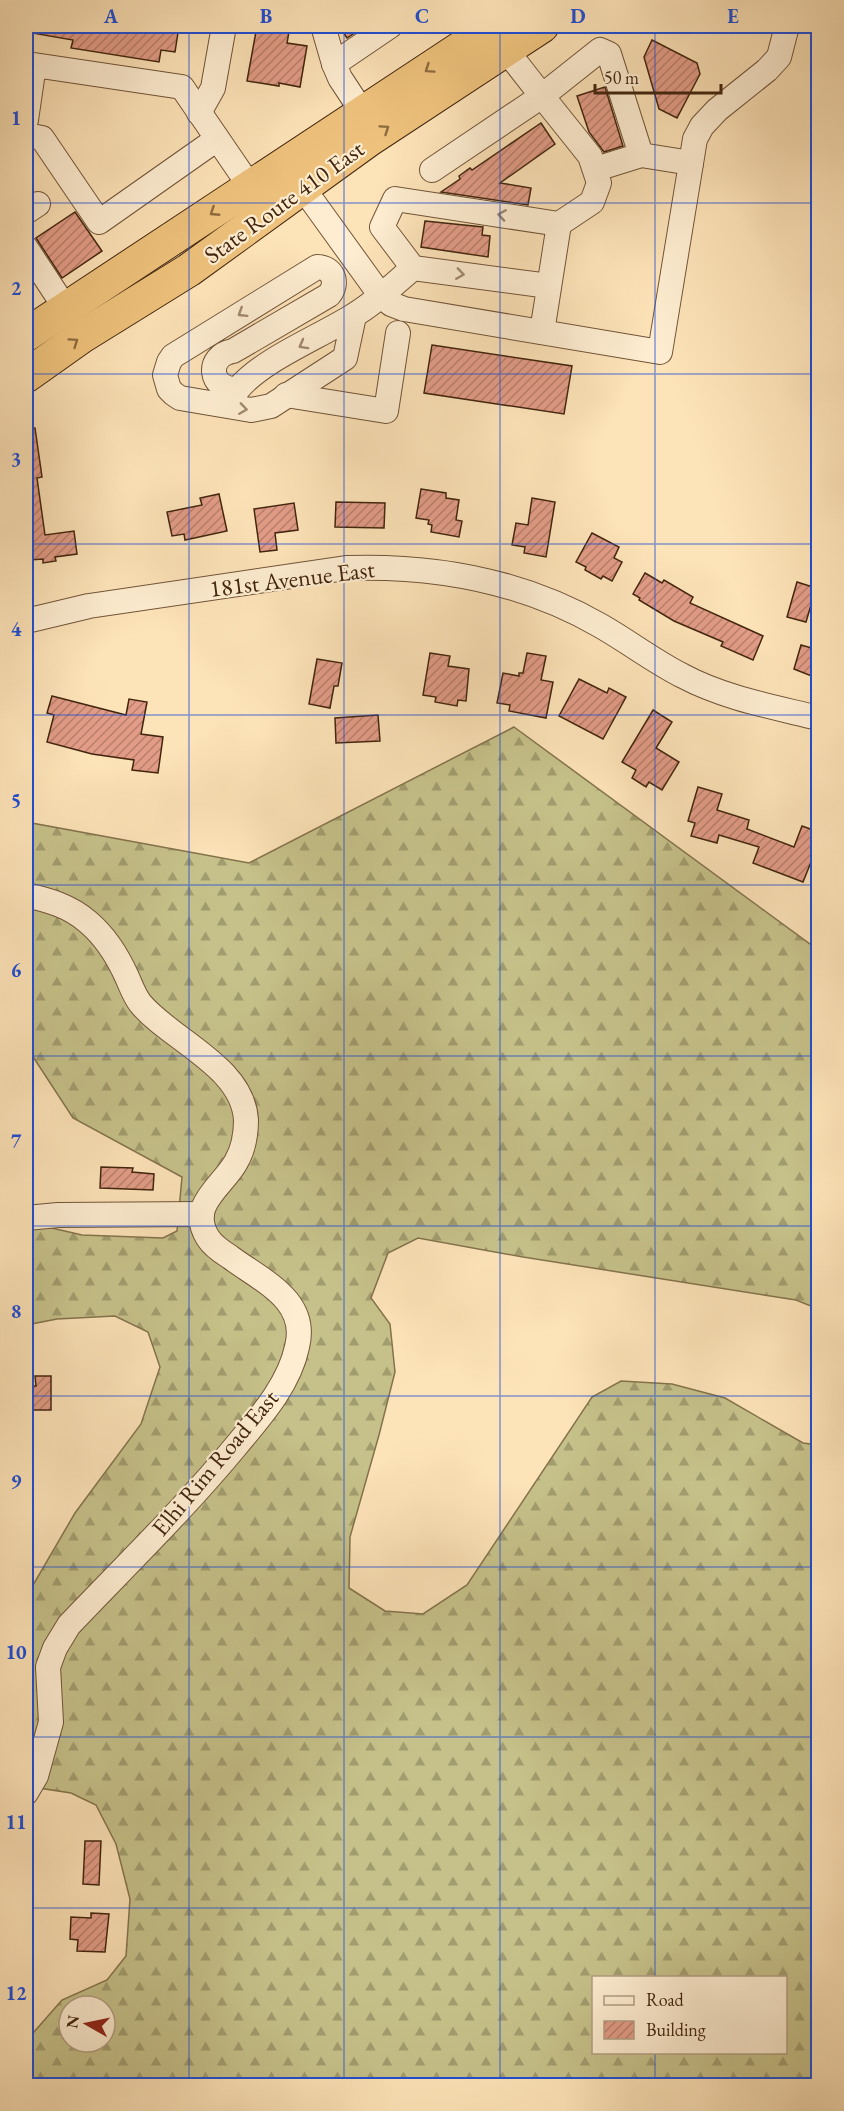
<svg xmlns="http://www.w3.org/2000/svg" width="844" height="2111" viewBox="0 0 844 2111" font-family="'EB Garamond',serif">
  <defs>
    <pattern id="forest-firs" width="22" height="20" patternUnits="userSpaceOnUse" patternTransform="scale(1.5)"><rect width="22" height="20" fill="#c6c18a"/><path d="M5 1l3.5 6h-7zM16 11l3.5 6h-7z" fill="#a29d6f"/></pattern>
    <pattern id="building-hatch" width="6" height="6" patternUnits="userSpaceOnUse" patternTransform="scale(1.5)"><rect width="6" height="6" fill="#e29c87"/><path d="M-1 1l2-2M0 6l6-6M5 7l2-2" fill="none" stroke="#b97f6d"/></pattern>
  </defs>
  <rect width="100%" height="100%" fill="#fde3b8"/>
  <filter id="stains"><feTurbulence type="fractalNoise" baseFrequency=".00333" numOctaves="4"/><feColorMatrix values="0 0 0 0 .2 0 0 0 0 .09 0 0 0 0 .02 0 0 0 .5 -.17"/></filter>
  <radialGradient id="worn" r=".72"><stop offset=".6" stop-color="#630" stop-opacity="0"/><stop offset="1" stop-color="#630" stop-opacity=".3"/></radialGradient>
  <!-- forest -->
  <path fill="url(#forest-firs)" stroke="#84734c" stroke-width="1.5" fill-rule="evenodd" d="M514,727L818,950V1309L796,1300L523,1257L418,1238L388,1253L371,1298L390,1324L395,1372L379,1435L350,1537L349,1588L385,1611L423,1614L467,1585L592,1397L621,1381L672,1384L725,1398L803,1443L818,1445V2085H26V2041L62,2000L107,1980L126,1956L130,1899L116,1844L96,1805L71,1793L26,1786V1602L29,1592L75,1513L141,1424L160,1367L148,1332L115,1316L57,1319L26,1325V1222L82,1235L163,1238L177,1231L182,1177L73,1118L26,1046V822L249,863ZM594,1978H786V2052H594ZM69,2006H105V2042H69Z"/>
  <!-- building -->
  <g fill="url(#building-hatch)" stroke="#42250e" stroke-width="1.5">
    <path d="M33,26H179L175,52L161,50L159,62L71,48L73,40L32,33Z"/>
    <path d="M257,26H290L287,43L307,46L300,87L279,83V86L247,81Z"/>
    <path d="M339,26H365L347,38Z"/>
    <path d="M652,40L697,63L700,74L677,118L659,109L644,57Z"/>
    <path d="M605,87L623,146L604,152L589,132L577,96Z"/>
    <path d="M541,123L555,144L500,183L531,188L528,205L441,192L460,179L459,176L470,168L472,170Z"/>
    <path d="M75,212L102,251L62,278L36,238Z"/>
    <path d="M425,221L483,227L482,235L490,236L488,257L421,247Z"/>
    <path d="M432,345L572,366L564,414L424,393Z"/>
    <path d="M35,428L42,477L37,478L45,535L74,531L77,554L55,557L56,561L43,563V559L30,560L26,523V429Z"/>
    <path d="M421,489L446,493V498L459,500L456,520L462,521L459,537L431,532L432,525L428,524L429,520L416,518Z"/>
    <path d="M219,494L227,531L185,540L184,534L172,536L167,512L202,505L200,498Z"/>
    <path d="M532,498L555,502L546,557L524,553L525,547L512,545L516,523L528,525Z"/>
    <path d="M336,502L385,503L384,528L335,527Z"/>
    <path d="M294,503L298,530L275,533L277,550L260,552L254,509Z"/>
    <path d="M592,533L619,547L614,558L622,562L612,581L603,576L601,579L585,570L586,567L576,562Z"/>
    <path d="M645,573L662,583L664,580L693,597L690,603L763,636L753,660L721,646L723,642L674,621L639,600L640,598L633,594Z"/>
    <path d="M797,582L816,588L806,622L787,617Z"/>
    <path d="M801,645L819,650V679L794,669Z"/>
    <path d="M430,653L450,656L448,666L469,669L466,701L458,700L457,706L435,702L436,697L423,695Z"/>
    <path d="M527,653L546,656L541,680L553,682L546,718L509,711L510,705L497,703L503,673L519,676V673H523Z"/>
    <path d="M317,659L342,663L338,686H334L330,708L309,704Z"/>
    <path d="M579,679L607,693L609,688L626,697L603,739L559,716Z"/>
    <path d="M52,696L126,715L129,699L147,702L141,734L163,737L158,773L132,770L134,760L92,754L47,742L54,715L47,713Z"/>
    <path d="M653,710L672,722L656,748L679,762L662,790L649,782L646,787L632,778L636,770L622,762Z"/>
    <path d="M378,715L380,741L336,743L335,718Z"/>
    <path d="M698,787L722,794L717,810L749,820L747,829L794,847L802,826L819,832V842L803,882L753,863L759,847L719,835L717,843L691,836L695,823L688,821Z"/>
    <path d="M101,1167L133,1168L132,1172L154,1174L153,1190L100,1188Z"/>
    <path d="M35,1376H51V1410H26V1386H36Z"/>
    <path d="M85,1841H101L99,1885L83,1884Z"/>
    <path d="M91,1913L109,1914L105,1952L77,1951L78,1940L70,1939L71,1917L91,1918Z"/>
  </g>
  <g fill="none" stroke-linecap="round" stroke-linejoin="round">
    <defs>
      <g id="minor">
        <path d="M323,26L334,64L340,78L363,113"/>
        <path d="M334,64L390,26"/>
        <path d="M199,113L213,88L224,26"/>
        <path d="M26,120L34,65L182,87L251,188"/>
        <path d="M26,135L42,138L99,222L217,139"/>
        <path d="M596,169L641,155"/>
        <path d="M432,170L542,96L506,50"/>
        <path d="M303,188L381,296L391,304L404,309L660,352L695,139L702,126L717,110L767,70L779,57L787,26"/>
        <path d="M26,212L38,204"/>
        <path d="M26,248L66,309"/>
        <path d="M549,286L413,268L382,227L395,199L559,224L592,202L599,183L590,156L542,96L600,50L609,54L641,155L691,163"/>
        <path d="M354,316L345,358L271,406L251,410L180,398L174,394L169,389L165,375L169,362L173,356L317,267C333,267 339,283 329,295L233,351C205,356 209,391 238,389C262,360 317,338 351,317C374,304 393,285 413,268"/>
        <path d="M542,332L559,224"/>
        <path d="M286,395L386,411L398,333"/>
        <path d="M26,621L89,606L346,568C435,565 523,581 601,626C629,642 655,662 683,676C724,698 774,707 818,718"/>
        <path d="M26,895C48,900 70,906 88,922C106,937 117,955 127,977C131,986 134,995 140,1003C170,1040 243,1066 246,1120C246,1133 243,1150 236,1162C223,1186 187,1205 208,1238C213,1246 222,1252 230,1257C262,1281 309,1300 297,1347C289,1385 260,1417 236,1446C184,1509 125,1566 69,1625L55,1648L48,1667L51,1722L36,1776L26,1793"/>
        <path d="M26,1218L58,1215L202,1214"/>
      </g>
      <g id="highway">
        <path d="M26,335L494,26"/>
        <path d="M26,376L81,337L189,270L370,139L542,26"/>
      </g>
    </defs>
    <!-- minor casing -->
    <use href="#minor" stroke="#715438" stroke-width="26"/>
    <!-- highway casing -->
    <use href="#highway" stroke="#42250e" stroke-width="35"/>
    <!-- minor -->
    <use href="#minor" stroke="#feedd1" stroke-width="24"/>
    <!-- highway -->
    <use href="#highway" stroke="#eec27c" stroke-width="33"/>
  </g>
  <!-- one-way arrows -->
  <defs><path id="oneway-chevron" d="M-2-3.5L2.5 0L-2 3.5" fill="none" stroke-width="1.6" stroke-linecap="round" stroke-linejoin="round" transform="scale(1.5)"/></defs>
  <g stroke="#8f6c3f">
    <use href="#oneway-chevron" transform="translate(429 69) rotate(146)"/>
    <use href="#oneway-chevron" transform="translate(385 129) rotate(-34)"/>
    <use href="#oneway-chevron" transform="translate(214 212) rotate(147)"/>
    <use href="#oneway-chevron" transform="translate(74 342) rotate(-35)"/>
  </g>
  <g stroke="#a08970">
    <use href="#oneway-chevron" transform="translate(502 215) rotate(-171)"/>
    <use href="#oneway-chevron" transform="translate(460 274) rotate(8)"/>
    <use href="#oneway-chevron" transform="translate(242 313) rotate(148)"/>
    <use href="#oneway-chevron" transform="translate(303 345) rotate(151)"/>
    <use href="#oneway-chevron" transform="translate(243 409) rotate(8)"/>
  </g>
  <!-- grid -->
  <path fill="none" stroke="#1d4ed8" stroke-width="1.5" stroke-opacity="0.55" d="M189,26V2086M344,26V2086M500,26V2086M655,26V1978M26,203H818M26,374H818M26,544H818M26,715H818M26,885H818M26,1056H818M26,1226H818M26,1396H818M26,1567H818M26,1737H818M26,1908H818M655,2052V2086"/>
  <g text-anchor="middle" stroke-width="4.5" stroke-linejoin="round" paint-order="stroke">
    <!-- street labels -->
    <g font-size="24" fill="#42250e" stroke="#feedd1">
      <text transform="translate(284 202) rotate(-36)" y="8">State Route 410 East</text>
      <text transform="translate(292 579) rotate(-7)" y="8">181st Avenue East</text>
      <text transform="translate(215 1463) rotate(-50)" y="8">Elhi Rim Road East</text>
    </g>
  </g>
  <!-- margin -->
  <rect width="844" height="2111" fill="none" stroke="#fde3b8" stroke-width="66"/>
  <!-- legend -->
  <rect x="592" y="1976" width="195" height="78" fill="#feedd1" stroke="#b39d83" stroke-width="1.5"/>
  <rect x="604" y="1996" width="30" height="9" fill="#feedd1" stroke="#b39d83" stroke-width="1.5"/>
  <text x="646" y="2006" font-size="18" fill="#42250e">Road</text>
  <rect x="604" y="2021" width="30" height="18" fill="url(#building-hatch)" stroke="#b39d83" stroke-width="1.5"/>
  <text x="646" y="2036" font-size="18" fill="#42250e">Building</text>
  <!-- north arrow -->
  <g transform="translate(87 2024) rotate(279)"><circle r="28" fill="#feedd1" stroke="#b39d83" stroke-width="1.5"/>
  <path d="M0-4.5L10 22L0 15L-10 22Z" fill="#8f2418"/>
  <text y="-9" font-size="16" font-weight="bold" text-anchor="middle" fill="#42250e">N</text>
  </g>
  <!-- scale -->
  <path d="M595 84v9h126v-9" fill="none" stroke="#42250e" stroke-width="3"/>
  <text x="604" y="84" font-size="18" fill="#42250e" stroke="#feedd1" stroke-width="4.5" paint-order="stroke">50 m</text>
  <rect x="33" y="33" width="778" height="2045" fill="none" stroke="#1d4ed8" stroke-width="2"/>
  <g font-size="20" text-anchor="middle" font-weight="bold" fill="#1d4ed8">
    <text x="111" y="23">A</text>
    <text x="266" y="23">B</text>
    <text x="422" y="23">C</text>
    <text x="578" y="23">D</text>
    <text x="733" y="23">E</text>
    <text x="16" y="125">1</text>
    <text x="16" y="295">2</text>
    <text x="16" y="466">3</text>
    <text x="16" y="636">4</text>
    <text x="16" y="807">5</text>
    <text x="16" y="977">6</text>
    <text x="16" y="1148">7</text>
    <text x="16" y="1318">8</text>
    <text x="16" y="1488">9</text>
    <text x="16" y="1659">10</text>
    <text x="16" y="1829">11</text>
    <text x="16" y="2000">12</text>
  </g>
  <rect width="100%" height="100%" filter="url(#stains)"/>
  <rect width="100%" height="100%" fill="url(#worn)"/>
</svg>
